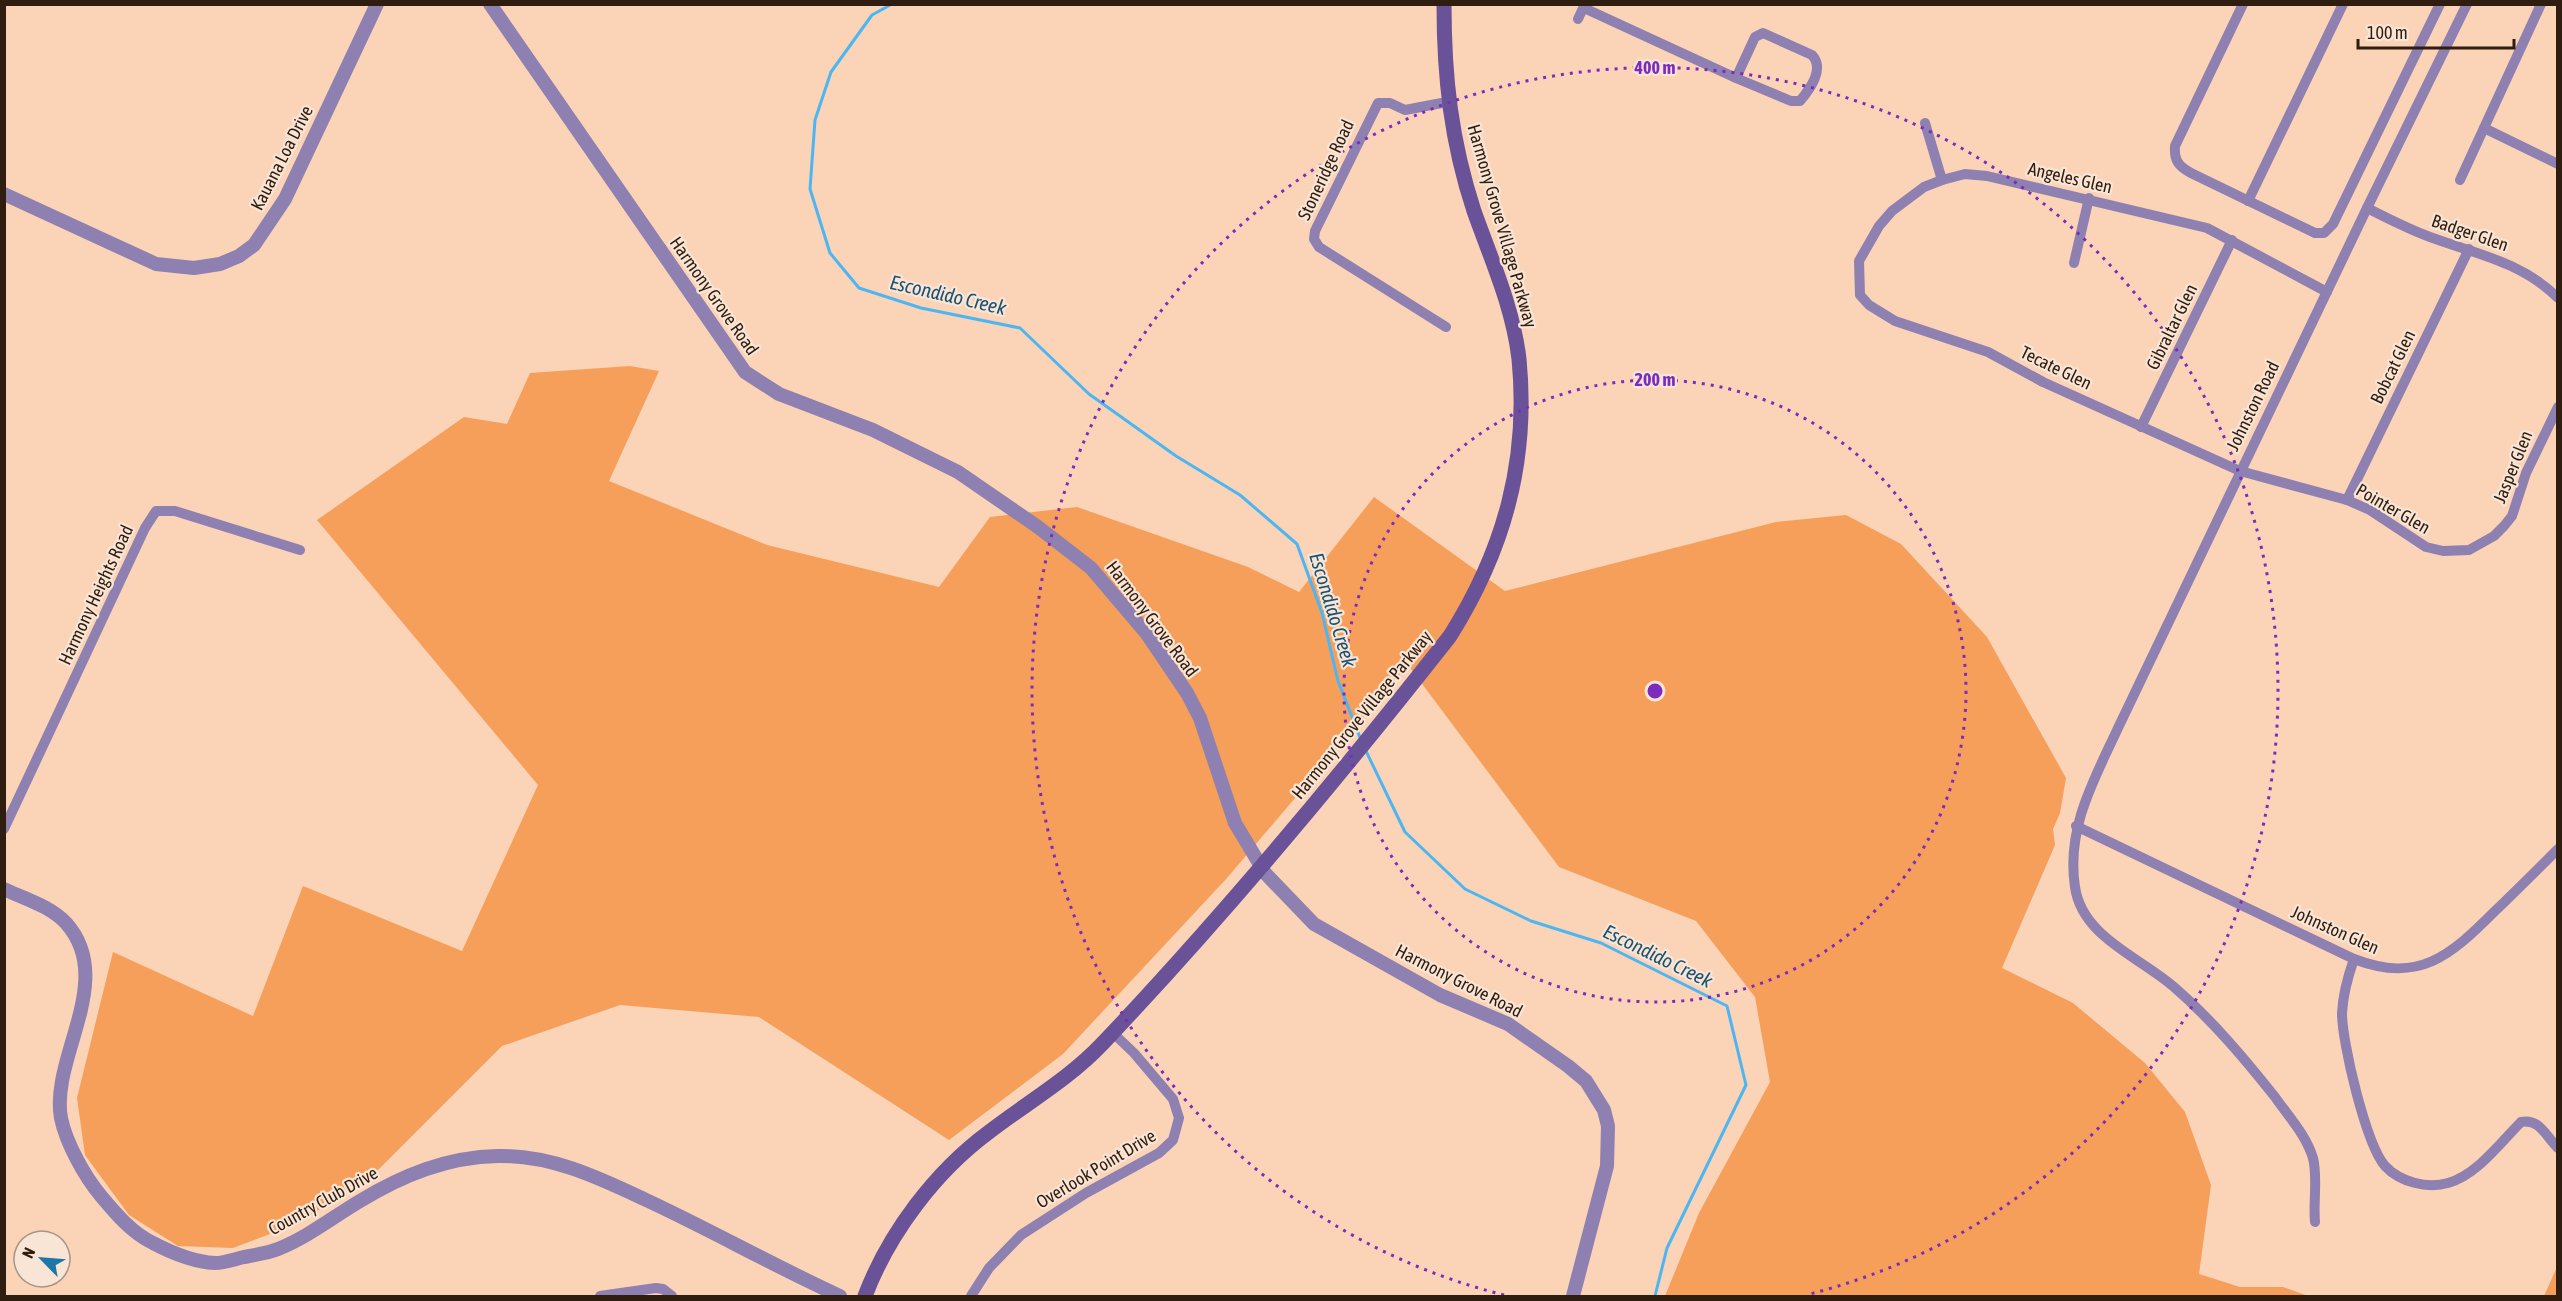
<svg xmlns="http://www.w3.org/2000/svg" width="2562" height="1301" viewBox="0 0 2562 1301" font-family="'Asap Condensed',sans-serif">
  <rect width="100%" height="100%" fill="#fbd3b6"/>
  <!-- green -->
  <g fill="#f59f5b">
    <path d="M630,366L659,371L609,481L767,545L939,587L990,517L1077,507L1248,567L1299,592L1374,497L1505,591L1776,522L1846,515L1901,544L1987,637L2066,778L2060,813L2053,829L2055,845L2002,968L2073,1003L2145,1063L2185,1112L2211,1185L2199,1274L2240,1287H2283L2308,1296H1665L1699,1213L1770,1082L1755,997L1696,921L1559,867L1408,665L1227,878L1063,1054L949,1140L759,1017L620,1005L502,1046L379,1169L299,1223L233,1248L178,1246L129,1215L85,1155L77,1098L113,952L253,1016L303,886L462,951L538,785L317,520L464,417L507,424L530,373Z"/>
    <path d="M2557,1267V1296H2544Z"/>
  </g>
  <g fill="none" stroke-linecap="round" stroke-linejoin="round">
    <!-- stream -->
    <g stroke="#4cb6f3" stroke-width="3">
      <path d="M892,4L872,15L831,72L815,120L810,189L830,253L859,288L921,308L1020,328L1089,394L1176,456L1240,495L1297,544L1322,613L1338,681L1361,740"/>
      <path d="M1365,749L1405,832L1465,889L1531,921L1601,943L1727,1006L1746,1085L1667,1248L1655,1296"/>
    </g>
    <!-- minor -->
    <g stroke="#8e80b0" stroke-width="10">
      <path d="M2243,4L2175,146C2174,160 2178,166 2191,173L2315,233H2324L2333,224L2440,4"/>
      <path d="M1584,8L1736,78"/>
      <path d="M1578,19L1585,4"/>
      <path d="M1763,33L1812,55C1825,69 1810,89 1800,101H1791L1736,78L1755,37Z"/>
      <path d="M1925,123L1942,180"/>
      <path d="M2484,128L2558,164"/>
      <path d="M2460,180L2541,4"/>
      <path d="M2248,201L2343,4"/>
      <path d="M2367,208C2387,218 2408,229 2430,237C2476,254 2522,262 2558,298"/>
      <path d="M2074,263L2089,198"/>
      <path d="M2327,292L2207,228L1987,176L1965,174L1942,180L1924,187L1892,211L1879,226L1859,261L1860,295L1869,305L1895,321L1988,352L2043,382L2240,471L2347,500L2370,510L2426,547L2443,551L2469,550L2494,536L2504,526L2512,516L2526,473L2558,407"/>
      <path d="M1446,327L1319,247L1314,239L1315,231L1378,103H1390L1405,110L1447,102"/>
      <path d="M2141,427L2232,240"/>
      <path d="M2347,500L2469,249"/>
      <path d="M2076,826L2354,959C2419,984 2450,956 2495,911C2516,891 2537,870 2558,849"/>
      <path d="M4,829L145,528L156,511H175L300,550"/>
      <path d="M2354,959C2348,976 2343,995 2342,1013C2342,1043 2366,1144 2385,1166C2400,1182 2427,1189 2448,1183C2477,1175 2501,1142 2521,1122C2540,1118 2546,1137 2558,1148"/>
      <path d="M2315,1222C2313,1202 2318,1178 2313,1158C2306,1135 2289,1117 2275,1097C2244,1058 2212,1020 2174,987C2140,957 2082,937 2075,887C2066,828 2094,780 2118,728L2367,208L2467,4"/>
      <path d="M600,1296L656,1288L663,1289L672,1296"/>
      <path d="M971,1296L989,1268L1021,1235L1086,1193L1159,1153L1173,1140L1179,1118L1173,1099L1134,1053L1113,1033"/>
    </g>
    <!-- tertiary -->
    <g stroke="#8e80b0" stroke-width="14">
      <path d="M490,4L745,372L779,394L873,430L958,472L1038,527L1091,568L1147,634L1187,693L1200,718L1235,823L1265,873L1314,924L1440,995L1508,1024L1568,1066L1586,1081L1604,1110L1608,1126L1607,1166L1573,1296"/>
      <path d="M4,194L156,264L194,268L220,264L239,256L254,245L285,199L377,4"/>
      <path d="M4,889C25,899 50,906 66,923C117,980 50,1058 61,1118C66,1143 85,1177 101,1196C116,1214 132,1233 153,1243C172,1253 193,1262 215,1263C224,1263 235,1259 244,1257C255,1255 268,1253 278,1249C308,1237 333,1217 360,1201C403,1175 447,1157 498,1156C551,1155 597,1177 644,1199C711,1230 774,1266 840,1296"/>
    </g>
    <!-- secondary -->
    <path stroke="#695298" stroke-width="15" d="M865,1296C889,1233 935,1172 989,1132C1028,1102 1069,1079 1103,1043C1226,913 1340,776 1450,636C1504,550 1529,461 1519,359C1513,307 1491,259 1474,211C1451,141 1444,77 1444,4"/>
  </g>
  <!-- distance rings -->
  <g fill="none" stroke="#7b2cbf" stroke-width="3" stroke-dasharray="3 6">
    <circle cx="1655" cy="691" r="311"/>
    <path d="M1504 1295A623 623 0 1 1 1806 1295"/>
  </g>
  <g text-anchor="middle" stroke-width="4.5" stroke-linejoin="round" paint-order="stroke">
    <!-- street labels -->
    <g font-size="18" fill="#2f1d0f" stroke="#f9e5d6">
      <text transform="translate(282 158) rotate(-63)" y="6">Kauana Loa Drive</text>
      <text transform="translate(1326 170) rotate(-65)" y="6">Stoneridge Road</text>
      <text transform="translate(2070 178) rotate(13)" y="6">Angeles Glen</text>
      <text transform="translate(1502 226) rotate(74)" y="6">Harmony Grove Village Parkway</text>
      <text transform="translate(2470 233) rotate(19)" y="6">Badger Glen</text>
      <text transform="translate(714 296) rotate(55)" y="6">Harmony Grove Road</text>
      <text transform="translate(2172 327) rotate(-64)" y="6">Gibraltar Glen</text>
      <text transform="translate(2393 367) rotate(-64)" y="6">Bobcat Glen</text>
      <text transform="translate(2056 368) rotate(26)" y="6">Tecate Glen</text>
      <text transform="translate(2253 406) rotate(-64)" y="6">Johnston Road</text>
      <text transform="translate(2513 467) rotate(-68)" y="6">Jasper Glen</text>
      <text transform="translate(2393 509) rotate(30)" y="6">Pointer Glen</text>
      <text transform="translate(96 595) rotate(-65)" y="6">Harmony Heights Road</text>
      <text transform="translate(1152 619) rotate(53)" y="6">Harmony Grove Road</text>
      <text transform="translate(1362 715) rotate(-51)" y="6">Harmony Grove Village Parkway</text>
      <text transform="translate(2335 930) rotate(24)" y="6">Johnston Glen</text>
      <text transform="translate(1459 981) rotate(27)" y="6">Harmony Grove Road</text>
      <text transform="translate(1096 1169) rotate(-31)" y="6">Overlook Point Drive</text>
      <text transform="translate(323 1201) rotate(-29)" y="6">Country Club Drive</text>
    </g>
    <!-- water labels -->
    <g font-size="20" font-style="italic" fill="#1a5271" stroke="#f9e5d6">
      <text transform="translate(948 295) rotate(13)" y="7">Escondido Creek</text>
      <text transform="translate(1333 610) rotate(73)" y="7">Escondido Creek</text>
      <text transform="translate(1658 956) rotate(26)" y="7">Escondido Creek</text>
    </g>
  </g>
  <circle cx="1655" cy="691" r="9" fill="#7b2cbf" stroke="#f9e5d6" stroke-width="3"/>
  <g font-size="18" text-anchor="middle" font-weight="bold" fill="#7b2cbf" stroke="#f9e5d6" stroke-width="4.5" stroke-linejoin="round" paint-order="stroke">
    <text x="1655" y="74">400 m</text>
    <text x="1655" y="386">200 m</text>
  </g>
  <!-- border -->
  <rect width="2562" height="1301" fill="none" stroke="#2f1d0f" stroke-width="12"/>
  <!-- north arrow -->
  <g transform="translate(42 1259) rotate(295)"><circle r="28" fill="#f9e5d6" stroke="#a89586" stroke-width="1.5"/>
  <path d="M0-4.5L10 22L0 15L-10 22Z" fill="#1e77a6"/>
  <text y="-9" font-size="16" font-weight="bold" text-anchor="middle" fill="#2f1d0f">N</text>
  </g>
  <!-- scale -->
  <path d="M2358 39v9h156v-9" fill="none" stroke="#2f1d0f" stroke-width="3"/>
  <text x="2367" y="39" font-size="18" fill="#2f1d0f" stroke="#f9e5d6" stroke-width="4.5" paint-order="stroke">100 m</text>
</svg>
